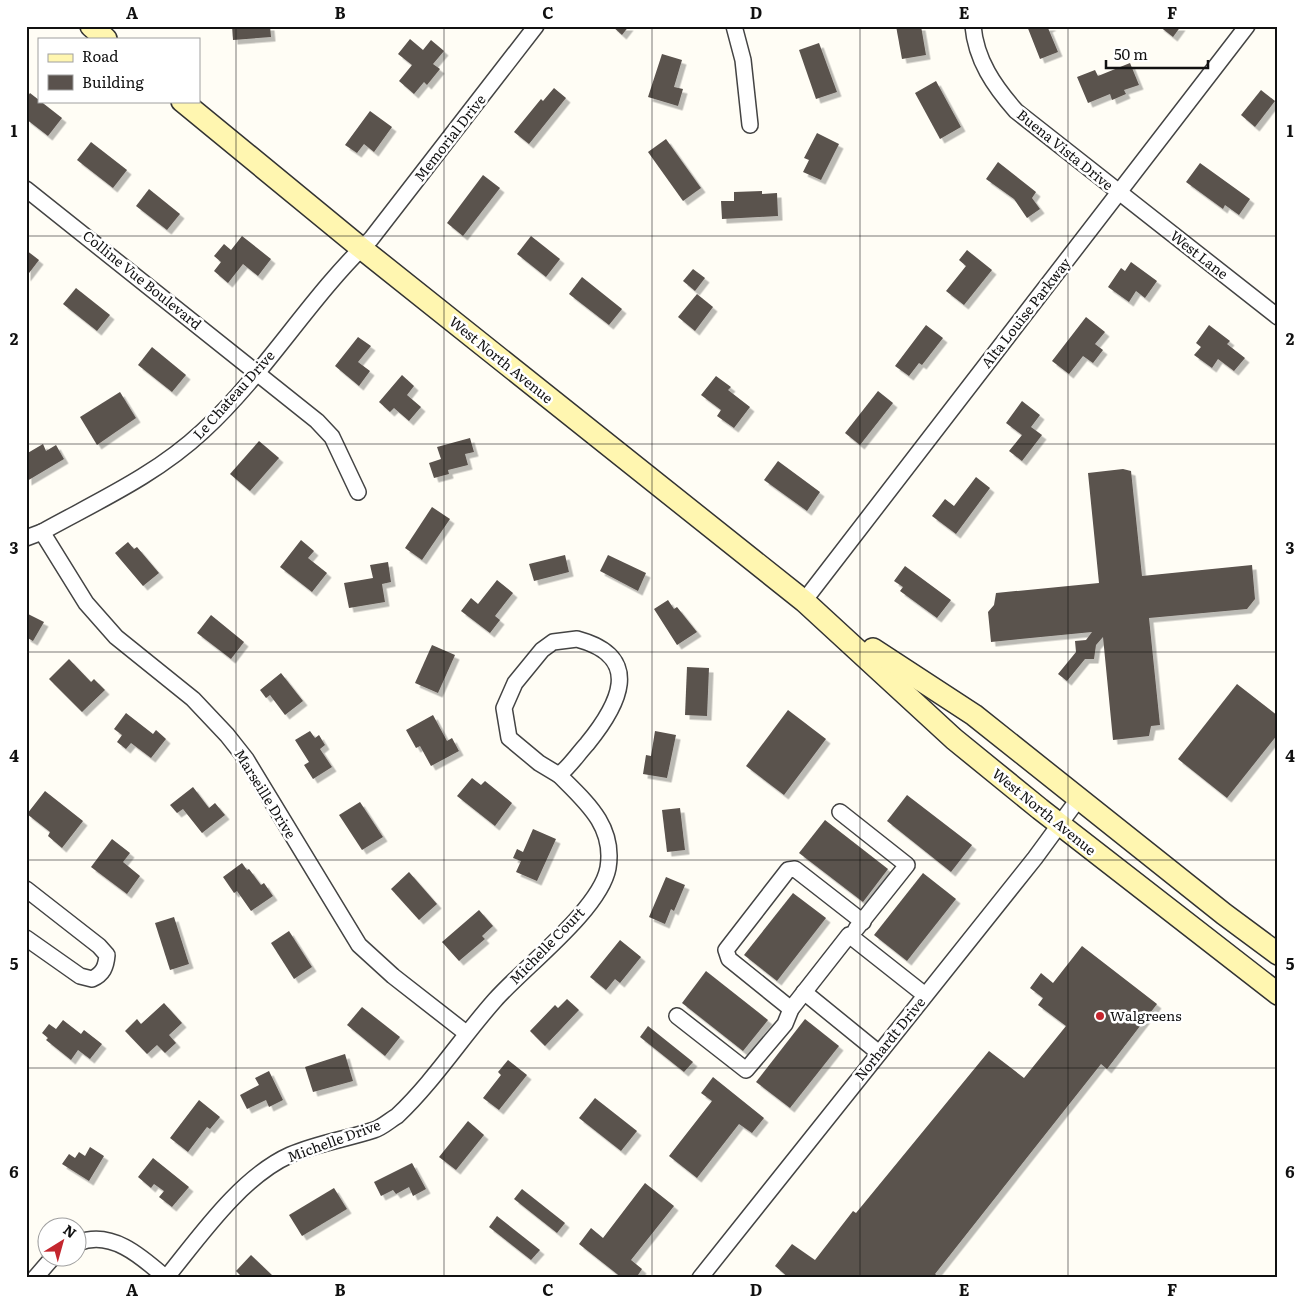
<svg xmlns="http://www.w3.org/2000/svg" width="1304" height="1304" viewBox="0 0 1304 1304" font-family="Literata,serif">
  <defs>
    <filter id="shadow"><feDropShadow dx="4.5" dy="4.5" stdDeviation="0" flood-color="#0004"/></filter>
  </defs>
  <rect width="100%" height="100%" fill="#fffdf5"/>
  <!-- building -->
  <g fill="#5a524d" filter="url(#shadow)">
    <path d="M232,26H270L271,37L233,40Z"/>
    <path d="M612,26H629L622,35Z"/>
    <path d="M896,26H921L926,55L902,59Z"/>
    <path d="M1027,26H1052L1048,28L1058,52L1040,59Z"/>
    <path d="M1159,26H1181L1173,37Z"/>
    <path d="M410,39L423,50L431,40L444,51L433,64L440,69L427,85L424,82L414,94L399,81L412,65L398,54Z"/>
    <path d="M819,43L837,92L816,99L799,50Z"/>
    <path d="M662,54L682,60L674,87L683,89L678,106L648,97Z"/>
    <path d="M1130,63L1139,85L1124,90L1126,94L1112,100L1110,94L1088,103L1077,77L1095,70L1098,76Z"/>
    <path d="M936,81L961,127L940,139L915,93Z"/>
    <path d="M554,88L566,98L529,144L514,132L541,99L543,101Z"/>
    <path d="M1261,90L1275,101L1255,127L1241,115Z"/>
    <path d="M30,93L62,118L48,136L26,119V99Z"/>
    <path d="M370,111L392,127L374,152L364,144L357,153L345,145Z"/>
    <path d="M817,133L839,144L821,180L803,172L809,160L804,158Z"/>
    <path d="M666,139L701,188L683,201L648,152Z"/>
    <path d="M91,142L127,170L113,188L77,160Z"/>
    <path d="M998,162L1036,192L1032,198L1040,209L1027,218L1014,199L986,179Z"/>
    <path d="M1200,163L1250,199L1239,215L1225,205L1223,209L1186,182Z"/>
    <path d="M483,175L500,188L463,236L447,223Z"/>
    <path d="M149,189L180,214L167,230L136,206Z"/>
    <path d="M762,191V194L777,193L778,216L722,219L721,201H734V192Z"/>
    <path d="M242,236L271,259L258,276L243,264L228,283L214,271L221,262L214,256L224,244L231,250Z"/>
    <path d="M531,236L560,259L546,277L517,254Z"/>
    <path d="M26,250L39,260L26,277Z"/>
    <path d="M967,250L992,270L964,305L946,291L966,266L959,260Z"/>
    <path d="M1131,262L1157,281L1145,298L1136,291L1129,302L1108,287L1121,268L1125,271Z"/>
    <path d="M693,269L705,278L695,291L683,281Z"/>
    <path d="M582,277L622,309L609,325L569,294Z"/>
    <path d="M76,288L110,315L97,331L63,304Z"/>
    <path d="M697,294L713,307L695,331L678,317Z"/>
    <path d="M1086,317L1105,332L1095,344L1103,350L1093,363L1083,356L1069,374L1052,361Z"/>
    <path d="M926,325L943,338L922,365L919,363L909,376L895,366Z"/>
    <path d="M1209,325L1230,341L1227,344L1245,358L1234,371L1218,359L1212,368L1194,355L1201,347L1196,343Z"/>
    <path d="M358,337L371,346L358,362L370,371L359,386L335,366Z"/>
    <path d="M152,347L186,375L172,392L138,365Z"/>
    <path d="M402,375L414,386L407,395L421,407L409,421L394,408L390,412L379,402Z"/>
    <path d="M716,376L731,387L728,390L750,407L734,428L717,416L721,410L701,395Z"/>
    <path d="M878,391L893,403L860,445L845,433Z"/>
    <path d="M120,392L136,418L97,445L80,417Z"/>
    <path d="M1022,401L1040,415L1031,427L1042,435L1022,461L1009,451L1022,435L1006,423Z"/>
    <path d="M470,438L474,452L465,454L468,465L448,470L449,474L434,478L429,463L441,459L437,447Z"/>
    <path d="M259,441L279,458L250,491L230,474Z"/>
    <path d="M43,444L46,451L56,445L64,459L27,481L26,454Z"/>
    <path d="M778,461L820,492L807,511L764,480Z"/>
    <path d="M1123,469L1131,471L1142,576L1252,565L1255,599L1247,609L1149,618L1160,725L1151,726L1149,736L1113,740L1103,637L1096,645L1094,659H1085L1067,681L1058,674L1076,652L1075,641L1086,640L1092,632L991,642L988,612L994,605L996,593L1099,583L1088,473Z"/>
    <path d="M976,477L990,488L956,534L932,516L945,499L954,506Z"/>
    <path d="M432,507L450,519L422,560L405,548Z"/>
    <path d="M301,540L314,551L308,558L327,573L312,592L280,567Z"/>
    <path d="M128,542L134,549L137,547L159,573L143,586L115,553Z"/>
    <path d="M565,555L569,572L534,581L529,564Z"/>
    <path d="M608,555L646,573L638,591L600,571Z"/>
    <path d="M388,562L391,582L382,584L385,602L349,608L344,583L373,578L370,565Z"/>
    <path d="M905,566L951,600L937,618L900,591L903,587L894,581Z"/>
    <path d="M497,580L513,593L495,616L500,620L490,633L461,611L471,598L478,604Z"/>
    <path d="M668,600L674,609L677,607L697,632L677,645L654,609Z"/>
    <path d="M26,613L44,622L33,641L26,637Z"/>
    <path d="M211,615L244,642L231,659L197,633Z"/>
    <path d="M432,645L455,655L438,693L415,683Z"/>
    <path d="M69,659L91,682L94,679L105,690L82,712L49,679Z"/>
    <path d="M687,667L709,668L707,716L685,715Z"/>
    <path d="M281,673L303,701L285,715L270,695L266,698L260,690Z"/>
    <path d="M1237,684L1278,716V734L1227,798L1178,759Z"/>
    <path d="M788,710L826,739L784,795L746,766Z"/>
    <path d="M126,713L153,734L156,730L166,739L151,758L131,743L126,749L117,742L122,735L114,729Z"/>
    <path d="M433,715L447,741L452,738L459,751L431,766L420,746L416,748L406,730Z"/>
    <path d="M310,731L315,738L319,735L325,745L320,749L332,767L313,779L304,765L309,762L295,740Z"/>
    <path d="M655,731L676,735L667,778L643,774L646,755L651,756Z"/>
    <path d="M472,778L481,785L485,781L512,803L495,826L457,796Z"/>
    <path d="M193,787L209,808L215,803L225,815L202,833L183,809L177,813L170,805Z"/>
    <path d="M45,791L83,821L62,848L48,836L50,832L27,814Z"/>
    <path d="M907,795L972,845L951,872L887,821Z"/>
    <path d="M360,802L383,837L362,850L339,815Z"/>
    <path d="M680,808L685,850L667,852L662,810Z"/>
    <path d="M825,820L888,869L863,902L799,853Z"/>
    <path d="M533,829L556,839L537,881L516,872L521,861L513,858L517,849L523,852Z"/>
    <path d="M112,839L130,853L123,862L140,876L127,894L91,867Z"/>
    <path d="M242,863L247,870L249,869L261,885L264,883L273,896L251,911L237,891L234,893L223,877Z"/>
    <path d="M409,872L437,904L419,920L391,889Z"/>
    <path d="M923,873L956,899L907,961L874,935Z"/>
    <path d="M666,877L685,885L674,911L671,909L665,924L649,917Z"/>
    <path d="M793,893L826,918L777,981L744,955Z"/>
    <path d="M479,910L493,926L482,936L485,939L459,961L442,942Z"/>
    <path d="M174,917L189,964L170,970L155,923Z"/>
    <path d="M289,931L312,967L294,979L271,943Z"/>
    <path d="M620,940L641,957L620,983L615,979L606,990L590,977Z"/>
    <path d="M1082,946L1157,1004L1107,1069L1101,1064L935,1274L940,1278H789L775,1266L792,1244L815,1260L853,1211L856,1213L989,1051L1024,1078L1066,1026L1038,1005L1043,998L1030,988L1041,973L1053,983Z"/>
    <path d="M706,971L768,1020L743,1051L682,1003Z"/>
    <path d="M567,999L579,1010L545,1046L530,1031L555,1005L558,1008Z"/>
    <path d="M164,1003L182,1023L169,1035L176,1043L165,1053L157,1045L147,1054L125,1031L137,1019L141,1024Z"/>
    <path d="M362,1007L400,1037L385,1056L347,1025Z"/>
    <path d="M805,1019L839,1046L790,1108L756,1082Z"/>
    <path d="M63,1020L81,1034L84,1030L102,1044L90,1059L78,1050L71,1060L46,1040L48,1038L42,1033L49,1024L56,1029Z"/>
    <path d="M648,1026L693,1062L684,1072L640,1037Z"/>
    <path d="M345,1054L353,1081L313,1092L305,1067Z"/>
    <path d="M508,1060L527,1075L499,1110L483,1098L501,1075L498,1072Z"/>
    <path d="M269,1071L283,1100L269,1107L266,1100L247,1109L240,1095L259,1085L255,1078Z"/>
    <path d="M713,1077L764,1118L752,1133L739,1124L697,1178L669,1156L712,1101L701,1093Z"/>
    <path d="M595,1098L637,1131L621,1151L579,1118Z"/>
    <path d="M199,1100L220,1117L210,1129L207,1127L188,1152L170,1138Z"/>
    <path d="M468,1121L484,1135L456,1170L439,1157Z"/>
    <path d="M90,1147L104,1156L89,1181L62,1164L69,1154L75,1158L79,1152L85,1156Z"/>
    <path d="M153,1158L189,1187L172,1207L159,1197L164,1191L154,1184L151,1188L138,1177Z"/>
    <path d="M412,1163L426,1189L413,1196L409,1187L396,1194L393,1190L381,1196L374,1182Z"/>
    <path d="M645,1183L674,1206L631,1260L642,1269L636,1278H622L579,1244L591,1228L603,1238Z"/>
    <path d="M334,1188L347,1209L302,1236L289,1215Z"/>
    <path d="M522,1189L565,1223L557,1233L514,1199Z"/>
    <path d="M497,1216L540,1250L531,1260L489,1227Z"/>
    <path d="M251,1255L275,1278H243L236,1271Z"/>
  </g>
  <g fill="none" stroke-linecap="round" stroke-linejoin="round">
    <defs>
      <g id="minor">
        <path d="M734,26L743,60L750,125"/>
        <path d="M973,26C976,60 994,86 1016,111L1278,317"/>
        <path d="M26,189L317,421L332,437L358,492"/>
        <path d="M42,532L86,603L116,637L193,699L227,735L246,759L359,945L393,976L466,1033"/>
        <path d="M26,538L42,532C98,501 156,475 203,431C266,373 309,298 371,239L536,26"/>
        <path d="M804,601L1247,26"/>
        <path d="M577,639C645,657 618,706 587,744C577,755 570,766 559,775L539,763L509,738L504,708L515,683L542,650L553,642Z"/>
        <path d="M840,812L907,865L856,929"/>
        <path d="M26,889L99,946L107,955C106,967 103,974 92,979L80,976L26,938"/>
        <path d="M804,992L879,1053"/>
        <path d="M791,1009L729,959L726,950L788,870L795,869L863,922"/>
        <path d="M677,1016L746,1070L785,1024L791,1009L849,935L925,995"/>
        <path d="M78,1243C111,1229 142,1257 166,1278"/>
        <path d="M35,1278L54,1256"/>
        <path d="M166,1278C200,1236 241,1177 290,1155C318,1143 347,1139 374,1130C383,1127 390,1120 397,1116C434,1081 462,1037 495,1000C524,967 600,910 608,868C615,826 586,802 559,775"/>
        <path d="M700,1278L1035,858L1079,798"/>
      </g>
      <g id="secondary">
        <path d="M91,26L106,39"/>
        <path d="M182,101L361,248L804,601L954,739L1040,809L1278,994"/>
        <path d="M873,649L974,715L1224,914L1278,954"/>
      </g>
    </defs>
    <!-- minor casing -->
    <use href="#minor" stroke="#444" stroke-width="18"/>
    <!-- secondary casing -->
    <use href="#secondary" stroke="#333" stroke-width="24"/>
    <!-- minor -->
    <use href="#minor" stroke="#fff" stroke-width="15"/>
    <!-- secondary -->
    <use href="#secondary" stroke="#fff6b0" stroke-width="21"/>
  </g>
  <!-- grid -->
  <path fill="none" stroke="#111" stroke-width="1" stroke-opacity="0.55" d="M236,26V1278M444,26V1278M652,26V1278M860,26V1278M1068,26V1278M26,236H1278M26,444H1278M26,652H1278M26,860H1278M26,1068H1278"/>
  <!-- markers -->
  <circle fill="#c4262e" stroke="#fff" stroke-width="2" cx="1100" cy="1016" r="5"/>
  <g text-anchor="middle" stroke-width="5" stroke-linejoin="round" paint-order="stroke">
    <!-- street labels -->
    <g font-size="14" fill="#111" stroke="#fff">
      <text transform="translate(450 138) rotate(-52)" y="5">Memorial Drive</text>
      <text transform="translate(1065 150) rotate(39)" y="5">Buena Vista Drive</text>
      <text transform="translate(1199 255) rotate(38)" y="5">West Lane</text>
      <text transform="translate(142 280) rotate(39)" y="5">Colline Vue Boulevard</text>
      <text transform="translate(1026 313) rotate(-52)" y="5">Alta Louise Parkway</text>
      <text transform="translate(501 360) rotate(39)" y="5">West North Avenue</text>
      <text transform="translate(234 395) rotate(-48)" y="5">Le Chateau Drive</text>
      <text transform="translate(265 794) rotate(58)" y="5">Marseille Drive</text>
      <text transform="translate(1044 812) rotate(39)" y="5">West North Avenue</text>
      <text transform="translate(547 946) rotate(-46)" y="5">Michelle Court</text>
      <text transform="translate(890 1039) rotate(-51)" y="5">Norhardt Drive</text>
      <text transform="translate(334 1141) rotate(-20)" y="5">Michelle Drive</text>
    </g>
    <!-- poi labels -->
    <g font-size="14" fill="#111" stroke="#fff" text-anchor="start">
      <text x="1110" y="1021">Walgreens</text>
    </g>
  </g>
  <!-- border -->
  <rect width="1304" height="1304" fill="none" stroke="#ffffff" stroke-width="55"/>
  <!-- legend -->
  <rect x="38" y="38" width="162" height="65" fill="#ffffff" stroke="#a0a0a0"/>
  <rect x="48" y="54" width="25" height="8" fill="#fff6b0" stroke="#a0a0a0"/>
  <text x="82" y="62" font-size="15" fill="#111111">Road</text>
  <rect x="48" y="75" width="25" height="15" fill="#5a524d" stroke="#a0a0a0"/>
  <text x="82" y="88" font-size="15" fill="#111111">Building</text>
  <!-- north arrow -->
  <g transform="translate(62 1242) rotate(37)"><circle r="24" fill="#ffffff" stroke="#a0a0a0"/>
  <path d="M0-4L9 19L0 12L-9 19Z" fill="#c4262e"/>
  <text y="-8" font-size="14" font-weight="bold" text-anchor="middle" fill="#111111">N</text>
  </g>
  <!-- scale -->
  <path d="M1106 60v8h102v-8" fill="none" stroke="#111111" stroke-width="2.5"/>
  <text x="1114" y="60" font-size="15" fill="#111111" stroke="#ffffff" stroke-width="4" paint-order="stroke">50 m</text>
  <rect x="28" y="28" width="1248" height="1248" fill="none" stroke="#111" stroke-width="2"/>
  <g font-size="16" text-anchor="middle" font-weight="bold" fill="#111">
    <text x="132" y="19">A</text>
    <text x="340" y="19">B</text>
    <text x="548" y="19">C</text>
    <text x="756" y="19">D</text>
    <text x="964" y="19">E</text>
    <text x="1172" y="19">F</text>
    <text x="14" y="137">1</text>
    <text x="1290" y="137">1</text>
    <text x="14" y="345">2</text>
    <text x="1290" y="345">2</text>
    <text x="14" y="554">3</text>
    <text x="1290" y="554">3</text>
    <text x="14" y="762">4</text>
    <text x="1290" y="762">4</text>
    <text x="14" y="970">5</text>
    <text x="1290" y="970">5</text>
    <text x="14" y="1178">6</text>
    <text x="1290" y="1178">6</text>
    <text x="132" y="1296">A</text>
    <text x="340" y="1296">B</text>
    <text x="548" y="1296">C</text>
    <text x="756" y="1296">D</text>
    <text x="964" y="1296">E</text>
    <text x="1172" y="1296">F</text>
  </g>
</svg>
